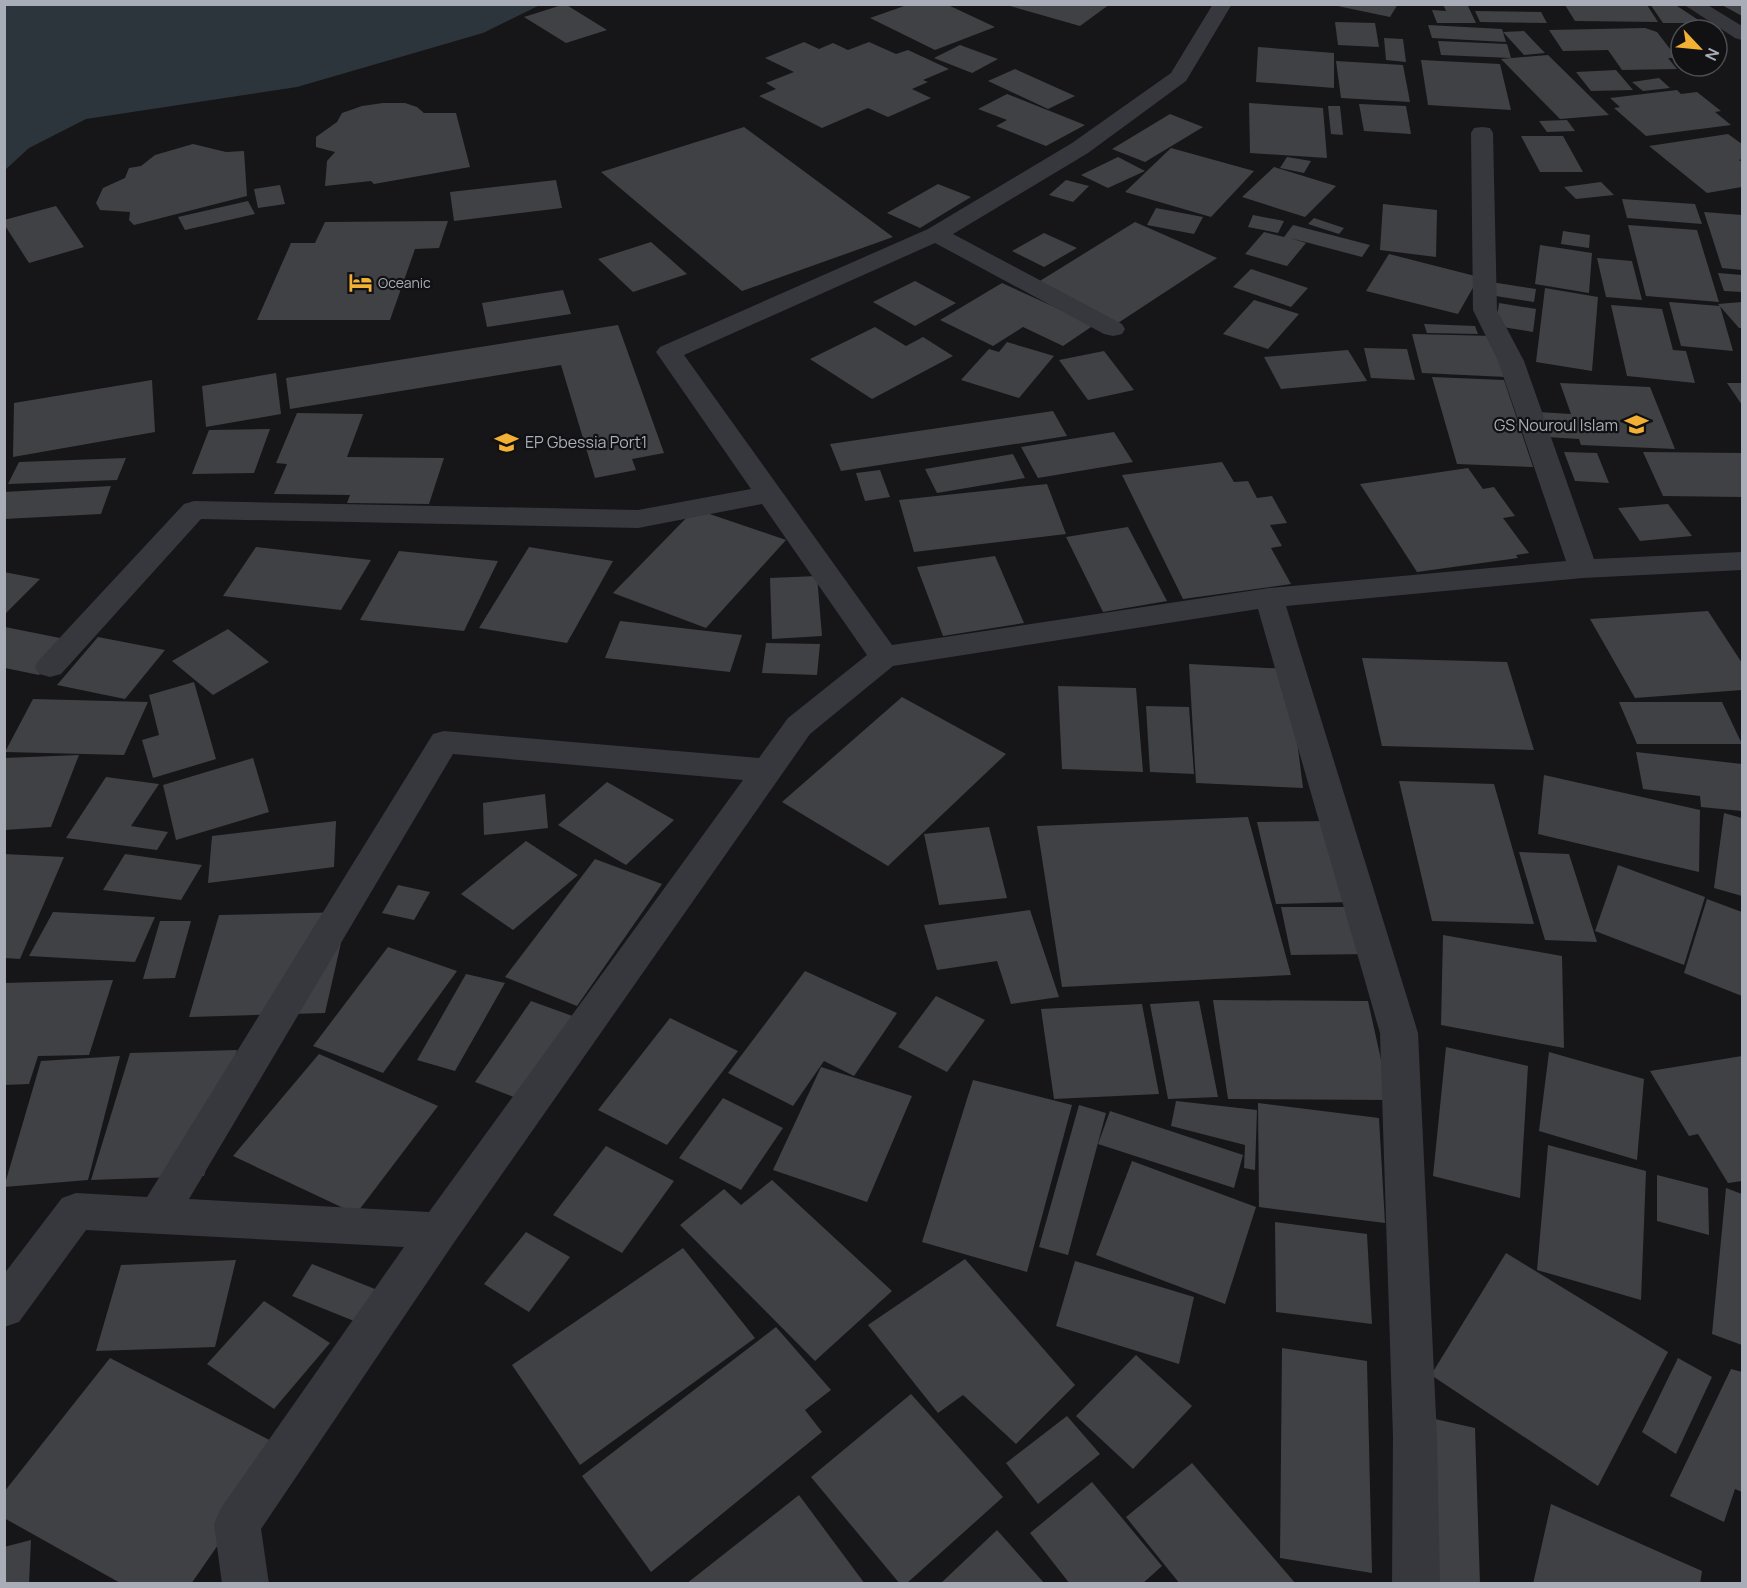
<svg xmlns="http://www.w3.org/2000/svg" width="1747" height="1588" viewBox="0 0 1747 1588" font-family="Manrope,sans-serif">
  <rect width="100%" height="100%" fill="#161618"/>
  <!-- water -->
  <path fill="#2c353c" d="M5,4H540V5L483,33L297,87L86,119L29,148L5,170Z"/>
  <!-- building -->
  <g fill="#404145">
    <path d="M565,4L607,30L566,43L524,17Z"/>
    <path d="M1003,4H1110L1080,26Z"/>
    <path d="M1328,4H1398L1390,17Z"/>
    <path d="M1443,4H1467L1476,23H1437L1432,10L1446,11Z"/>
    <path d="M1650,4H1674L1703,23H1663Z"/>
    <path d="M1720,4H1742V16Z"/>
    <path d="M907,5H948L995,27L935,50L870,18Z"/>
    <path d="M1565,5H1647L1658,22L1575,21Z"/>
    <path d="M1475,11L1541,12L1547,23L1480,22Z"/>
    <path d="M1335,22L1375,23L1379,47L1338,45Z"/>
    <path d="M1428,25L1502,29L1506,42L1432,38Z"/>
    <path d="M1645,28L1657,32L1677,58H1668L1677,69L1622,70L1608,50L1563,51L1549,30Z"/>
    <path d="M1524,31L1545,53L1524,55L1503,32Z"/>
    <path d="M1384,38L1403,39L1406,62L1386,60Z"/>
    <path d="M1438,41L1507,44L1511,58L1441,55Z"/>
    <path d="M804,42L819,49L833,43L848,50L869,42L896,54L908,50L949,69L923,80L928,82L912,89L931,98L888,117L868,108L822,128L759,96L776,89L766,83L794,72L765,58Z"/>
    <path d="M960,45L998,59L972,73L934,58Z"/>
    <path d="M1258,47L1334,53V88L1256,82Z"/>
    <path d="M1548,55L1609,115L1560,119L1501,59Z"/>
    <path d="M1421,60L1500,64L1511,110L1428,105Z"/>
    <path d="M1336,61L1403,65L1410,102L1341,98Z"/>
    <path d="M1015,69L1075,96L1048,109L988,81Z"/>
    <path d="M1616,70L1633,90L1591,91L1576,72Z"/>
    <path d="M1659,78L1670,88L1643,91L1632,82Z"/>
    <path d="M1677,90L1681,94L1697,92L1721,111L1715,112L1731,125L1646,136L1614,108L1620,107L1610,98Z"/>
    <path d="M1007,94L1085,125L1046,146L996,126L1007,120L978,109Z"/>
    <path d="M383,103H405L417,107L424,113H456L470,167L374,184L371,181L325,186L327,161L335,152L316,147V137L337,122L342,113L362,106Z"/>
    <path d="M1249,103L1323,108L1327,158L1250,153Z"/>
    <path d="M1359,104L1406,106L1411,134L1364,131Z"/>
    <path d="M1328,106H1340L1343,135L1331,134Z"/>
    <path d="M1170,114L1203,127L1145,162L1112,149Z"/>
    <path d="M1567,120L1575,131L1547,132L1539,121Z"/>
    <path d="M744,127L893,237L742,291L601,172Z"/>
    <path d="M1728,134L1742,144V159L1739,160L1742,162V187L1707,193L1649,146Z"/>
    <path d="M1521,136H1563L1583,172H1540Z"/>
    <path d="M193,144L226,152L244,151L247,196L134,225L129,220L130,212L100,210L96,203L103,188L125,178L129,168L141,166L155,155Z"/>
    <path d="M1171,148L1254,171L1211,217L1125,192Z"/>
    <path d="M1118,157L1145,171L1108,188L1081,175Z"/>
    <path d="M1287,157L1311,161L1304,173L1280,168Z"/>
    <path d="M1274,167L1336,186L1305,217L1242,197Z"/>
    <path d="M556,180L562,208L454,221L450,192Z"/>
    <path d="M1066,180L1089,186L1073,202L1049,195Z"/>
    <path d="M1601,182L1614,195L1576,199L1564,187Z"/>
    <path d="M938,184L971,197L920,228L887,213Z"/>
    <path d="M280,185L285,204L258,208L254,189Z"/>
    <path d="M1622,199L1695,204L1702,224L1627,218Z"/>
    <path d="M248,201L255,214L185,230L178,217Z"/>
    <path d="M1383,204L1437,210L1436,257L1380,250Z"/>
    <path d="M56,206L84,247L29,263L4,224V220Z"/>
    <path d="M1156,208L1203,217L1194,234L1147,225Z"/>
    <path d="M1704,212L1742,215V270L1722,268Z"/>
    <path d="M1253,215L1284,221L1278,233L1248,227Z"/>
    <path d="M1314,218L1344,228L1339,234L1308,224Z"/>
    <path d="M448,221L439,248L415,249L390,320H257L291,243H315L325,222Z"/>
    <path d="M1135,222L1217,258L1118,323L1035,284Z"/>
    <path d="M1293,225L1370,245L1362,257L1290,238L1306,243L1287,266L1245,254L1264,232L1284,237Z"/>
    <path d="M1628,225L1697,230L1719,302L1646,296Z"/>
    <path d="M1563,231L1590,235L1589,248L1561,244Z"/>
    <path d="M1044,233L1077,248L1044,267L1012,251Z"/>
    <path d="M651,242L687,274L633,292L598,259Z"/>
    <path d="M1540,245L1592,253L1589,293L1535,284Z"/>
    <path d="M1389,254L1479,277L1458,314L1366,291Z"/>
    <path d="M1597,258L1632,261L1642,300L1606,297Z"/>
    <path d="M1251,269L1308,288L1291,307L1233,287Z"/>
    <path d="M1718,273L1742,275V292L1724,291Z"/>
    <path d="M915,281L956,303L915,326L873,302Z"/>
    <path d="M1491,282L1536,289L1534,302L1489,295Z"/>
    <path d="M1002,283L1094,325L1063,346L1023,327L993,346L940,320Z"/>
    <path d="M1545,288L1598,297L1592,371L1536,362Z"/>
    <path d="M563,290L571,314L487,327L482,303Z"/>
    <path d="M1254,300L1299,314L1268,349L1223,334Z"/>
    <path d="M1669,302L1720,306L1733,351L1681,346Z"/>
    <path d="M1742,302V328H1739L1718,304Z"/>
    <path d="M1499,303L1536,309L1533,332L1496,326Z"/>
    <path d="M1611,305L1662,309L1673,350L1686,351L1695,383L1627,376Z"/>
    <path d="M1424,324L1475,326L1478,334L1427,333Z"/>
    <path d="M618,325L664,453L632,459L636,470L595,478L561,365L290,409L286,378Z"/>
    <path d="M875,327L906,346L923,337L953,356L872,399L810,359Z"/>
    <path d="M1412,334L1494,336L1506,377L1422,373Z"/>
    <path d="M1007,342L1054,356L1019,398L961,380L989,349L999,352Z"/>
    <path d="M1364,348L1407,349L1415,380L1371,378Z"/>
    <path d="M1348,350L1367,381L1281,389L1264,357Z"/>
    <path d="M1104,351L1134,390L1088,400L1059,360Z"/>
    <path d="M276,373L281,414L206,427L202,386Z"/>
    <path d="M1432,377L1504,380L1533,467L1457,464Z"/>
    <path d="M152,380L155,432L13,457L14,403Z"/>
    <path d="M1560,383L1650,387L1675,449L1581,445L1579,439L1546,437L1538,412L1571,414Z"/>
    <path d="M1727,383H1742V405Z"/>
    <path d="M1053,411L1067,436L841,471L830,444Z"/>
    <path d="M297,413L363,414L347,457L444,458L429,504L347,503L350,495L274,494L287,464L276,463Z"/>
    <path d="M270,429L254,473L192,474L209,430Z"/>
    <path d="M1114,432L1133,462L1038,478L1021,447Z"/>
    <path d="M1564,452L1597,453L1609,483L1575,481Z"/>
    <path d="M1643,452L1742,453V497L1663,496Z"/>
    <path d="M1013,454L1025,478L937,493L925,469Z"/>
    <path d="M126,458L117,480L8,484L19,462Z"/>
    <path d="M1222,462L1234,482L1248,481L1257,498L1272,496L1287,523L1270,525L1282,546L1271,548L1291,584L1183,599L1122,475Z"/>
    <path d="M1468,468L1483,489L1494,487L1515,516L1503,518L1529,553L1516,555L1518,558L1417,572L1360,484Z"/>
    <path d="M880,470L890,497L865,501L856,473Z"/>
    <path d="M1047,484L1066,534L914,552L899,500Z"/>
    <path d="M111,486L101,514L4,519V492Z"/>
    <path d="M1668,504L1692,536L1640,541L1618,508Z"/>
    <path d="M695,509L786,540L706,628L613,593Z"/>
    <path d="M1128,527L1167,601L1103,612L1066,537Z"/>
    <path d="M256,547L371,560L341,610L223,596Z"/>
    <path d="M529,547L613,561L567,643L479,628Z"/>
    <path d="M399,551L498,561L464,631L360,620Z"/>
    <path d="M995,556L1024,623L943,636L917,567Z"/>
    <path d="M4,572L40,579L4,615Z"/>
    <path d="M817,576L822,636L772,639L770,578Z"/>
    <path d="M1708,611L1742,663V690L1635,698L1590,619Z"/>
    <path d="M620,621L742,635L730,672L605,658Z"/>
    <path d="M5,627L70,640L39,675L5,668Z"/>
    <path d="M228,629L269,662L213,695L172,661Z"/>
    <path d="M98,637L165,650L125,699L57,685Z"/>
    <path d="M766,643L820,644L817,675L762,673Z"/>
    <path d="M1362,658L1507,662L1534,750L1382,746Z"/>
    <path d="M1189,664L1288,669L1303,788L1196,783Z"/>
    <path d="M194,682L216,759L153,778L142,740L159,735L149,695Z"/>
    <path d="M1058,686L1136,688L1143,772L1062,769Z"/>
    <path d="M902,697L1006,754L888,866L782,802Z"/>
    <path d="M33,699L148,702L124,755L5,752Z"/>
    <path d="M1619,702H1722L1742,744H1637Z"/>
    <path d="M1146,706L1189,707L1194,774L1150,772Z"/>
    <path d="M1636,752L1742,764V811L1701,807L1700,796L1643,789Z"/>
    <path d="M79,755L51,827L4,830V758Z"/>
    <path d="M253,758L269,812L176,840L163,785Z"/>
    <path d="M1544,775L1700,810L1699,872L1538,834Z"/>
    <path d="M106,777L159,784L131,826L168,832L157,850L66,838Z"/>
    <path d="M1399,781L1494,784L1534,924L1432,921Z"/>
    <path d="M607,782L674,820L626,865L558,825Z"/>
    <path d="M545,794L548,828L484,835L483,803Z"/>
    <path d="M1724,813L1742,818V896L1714,888Z"/>
    <path d="M1248,817L1291,975L1062,987L1037,826Z"/>
    <path d="M336,821L334,867L208,883L212,836Z"/>
    <path d="M1330,821L1352,902L1276,904L1257,822Z"/>
    <path d="M989,827L1007,898L939,905L924,834Z"/>
    <path d="M526,841L578,875L513,930L461,894Z"/>
    <path d="M1519,852L1569,854L1597,942L1545,940Z"/>
    <path d="M4,854L64,857L20,959L4,958Z"/>
    <path d="M125,854L202,865L181,900L103,890Z"/>
    <path d="M595,859L662,884L577,1006L505,977Z"/>
    <path d="M1618,865L1705,897L1684,965L1595,931Z"/>
    <path d="M398,885L430,892L414,920L382,913Z"/>
    <path d="M1707,899L1742,912V996L1684,973Z"/>
    <path d="M1281,907H1357L1369,954L1291,955Z"/>
    <path d="M1030,910L1059,997L1011,1004L997,961L937,970L924,925Z"/>
    <path d="M53,912L155,917L135,962L29,956Z"/>
    <path d="M348,912L325,1013L189,1017L219,915Z"/>
    <path d="M160,921H191L175,978L143,979Z"/>
    <path d="M1443,935L1562,956L1564,1048L1441,1025Z"/>
    <path d="M388,947L457,971L383,1073L313,1046Z"/>
    <path d="M805,971L897,1013L854,1076L824,1061L793,1106L728,1073Z"/>
    <path d="M466,974L505,983L455,1071L417,1060Z"/>
    <path d="M113,980L89,1055L38,1056L29,1084L4,1085V983Z"/>
    <path d="M936,996L985,1020L947,1072L898,1047Z"/>
    <path d="M1213,1000L1368,1001L1390,1100L1228,1099Z"/>
    <path d="M531,1001L578,1018L524,1101L475,1082Z"/>
    <path d="M1199,1001L1218,1097L1168,1099L1150,1004Z"/>
    <path d="M1142,1004L1159,1094L1054,1099L1041,1009Z"/>
    <path d="M670,1018L738,1051L667,1145L598,1110Z"/>
    <path d="M1446,1047L1528,1066L1520,1198L1433,1176Z"/>
    <path d="M237,1050L204,1176L91,1180L130,1053Z"/>
    <path d="M1549,1052L1644,1079L1637,1160L1539,1131Z"/>
    <path d="M319,1054L438,1106L356,1214L233,1156Z"/>
    <path d="M120,1056L88,1180L4,1187L41,1061Z"/>
    <path d="M1742,1056V1181L1728,1183L1698,1134L1689,1136L1650,1071Z"/>
    <path d="M821,1067L912,1096L867,1202L773,1170Z"/>
    <path d="M973,1080L1072,1105L1027,1272L922,1242Z"/>
    <path d="M723,1098L783,1128L741,1190L679,1158Z"/>
    <path d="M1176,1101L1257,1110L1255,1170L1244,1168L1245,1145L1171,1126Z"/>
    <path d="M1258,1103L1379,1118L1385,1223L1259,1207Z"/>
    <path d="M1079,1105L1106,1113L1068,1255L1039,1247Z"/>
    <path d="M1110,1111L1243,1155L1234,1188L1098,1144Z"/>
    <path d="M1548,1145L1646,1171L1641,1300L1537,1270Z"/>
    <path d="M606,1146L674,1181L622,1253L553,1215Z"/>
    <path d="M1132,1161L1256,1207L1225,1304L1096,1255Z"/>
    <path d="M1657,1175L1708,1188L1709,1235L1657,1221Z"/>
    <path d="M772,1180L892,1291L815,1361L680,1225L724,1189L741,1205Z"/>
    <path d="M1726,1188L1742,1194V1345L1712,1334Z"/>
    <path d="M1275,1222L1367,1234L1372,1324L1276,1312Z"/>
    <path d="M526,1232L570,1257L529,1312L484,1284Z"/>
    <path d="M683,1248L755,1338L580,1465L512,1365Z"/>
    <path d="M1506,1253L1668,1352L1598,1486L1431,1375Z"/>
    <path d="M965,1259L1075,1385L1016,1444L963,1395L938,1413L868,1325Z"/>
    <path d="M236,1260L215,1347L96,1351L121,1265Z"/>
    <path d="M1075,1261L1194,1297L1179,1364L1056,1326Z"/>
    <path d="M312,1264L380,1291L359,1323L292,1296Z"/>
    <path d="M264,1301L330,1343L274,1409L207,1364Z"/>
    <path d="M776,1327L831,1390L805,1410L822,1432L651,1572L582,1476Z"/>
    <path d="M1282,1348L1367,1361L1372,1573L1280,1558Z"/>
    <path d="M1136,1355L1192,1406L1133,1469L1076,1416Z"/>
    <path d="M110,1358L285,1448L191,1584H122L4,1518V1492Z"/>
    <path d="M1678,1358L1712,1377L1676,1454L1642,1432Z"/>
    <path d="M1731,1369L1742,1372V1492L1735,1489L1724,1522L1670,1496Z"/>
    <path d="M911,1394L1003,1497L906,1584H900L811,1477Z"/>
    <path d="M1067,1416L1100,1454L1038,1504L1006,1463Z"/>
    <path d="M1435,1419L1475,1428L1480,1584L1438,1582Z"/>
    <path d="M1192,1463L1296,1584H1180L1126,1517Z"/>
    <path d="M1092,1482L1162,1566L1142,1584H1070L1030,1533Z"/>
    <path d="M799,1495L865,1584H686Z"/>
    <path d="M1551,1504L1702,1571L1700,1584H1533Z"/>
    <path d="M997,1530L1045,1584H940Z"/>
    <path d="M31,1540L29,1584H4V1547Z"/>
  </g>
  <g fill="none" stroke-linecap="round" stroke-linejoin="round">
    <!-- minor -->
    <g fill="#37383d" fill-rule="evenodd">
      <path d="M1213,4H1232L1186,81L1088,153L953,234L1122,324L1125,329L1122,334L1113,336L1104,334L935,243L684,355L892,645L1269,588L1566,561L1498,361L1473,310L1471,133L1474,128L1482,127L1490,128L1493,133L1497,310L1524,361L1594,559L1742,552V570L1583,578L1286,606L1418,1033L1437,1437L1440,1584H1392L1393,1437L1380,1033L1258,609L893,666L810,734L453,1244L261,1529L269,1584H222L214,1524L221,1508L404,1247L86,1230L19,1322L4,1327V1274L62,1198L76,1193L147,1197L433,734L444,731L759,758L788,718L867,655L762,504L638,528L201,519L61,674L50,677L39,674L35,667L39,660L184,504L194,501L638,510L751,489L656,352L660,347L928,229L1072,143L1171,73ZM453,754L743,780L429,1212L189,1199Z"/>
      <path d="M1683,4H1706L1742,26V40L1735,38Z"/>
    </g>
  </g>
  <!-- icons -->
  <defs>
    <symbol id="hotel-bare" viewBox="-9 -9 18 18"><path d="M-6-4.5h1.5V1H6V5H4.5V3h-9V5H-6ZM-4 0a1.8 1.8 0 1 1 3.6 0ZM.5 0V-2.5h3Q6-2.5 6 0Z" fill="#f2b134" stroke="#111113" stroke-width="2.5" paint-order="stroke"/></symbol>
    <symbol id="school-bare" viewBox="-9 -9 18 18"><path d="M0-5L7-2L0 1L-7-2ZM-4 1L0 2.5L4 1V4Q0 6-4 4Z" fill="#f2b134" stroke="#111113" stroke-width="2.5" paint-order="stroke"/></symbol>
  </defs>
  <g fill-rule="evenodd">
    <use href="#hotel-bare" x="344" y="266" width="33" height="33"/>
    <use href="#school-bare" x="1620" y="408" width="33" height="33"/>
    <use href="#school-bare" x="490" y="426" width="33" height="33"/>
  </g>
  <g text-anchor="middle" stroke-width="4.5" stroke-linejoin="round" paint-order="stroke">
    <!-- far-poi labels -->
    <g font-size="14" fill="#a8adb8" stroke="#111113" text-anchor="start">
      <text x="378" y="288">Oceanic</text>
    </g>
    <!-- poi labels -->
    <g font-size="16" fill="#a8adb8" stroke="#111113" text-anchor="end">
      <text x="1618" y="431">GS Nouroul Islam</text>
      <text x="525" y="448" text-anchor="start">EP Gbessia Port1</text>
    </g>
  </g>
  <!-- border -->
  <rect width="1747" height="1588" fill="none" stroke="#a8adb8" stroke-width="12"/>
  <!-- north arrow -->
  <g transform="translate(1699 48) rotate(116)"><circle r="28" fill="#111113" stroke="#4d4f55" stroke-width="1.5"/>
  <path d="M0-4.5L10 22L0 15L-10 22Z" fill="#f2b134"/>
  <text y="-9" font-size="16" font-weight="bold" text-anchor="middle" fill="#a8adb8">N</text>
  </g>
</svg>
